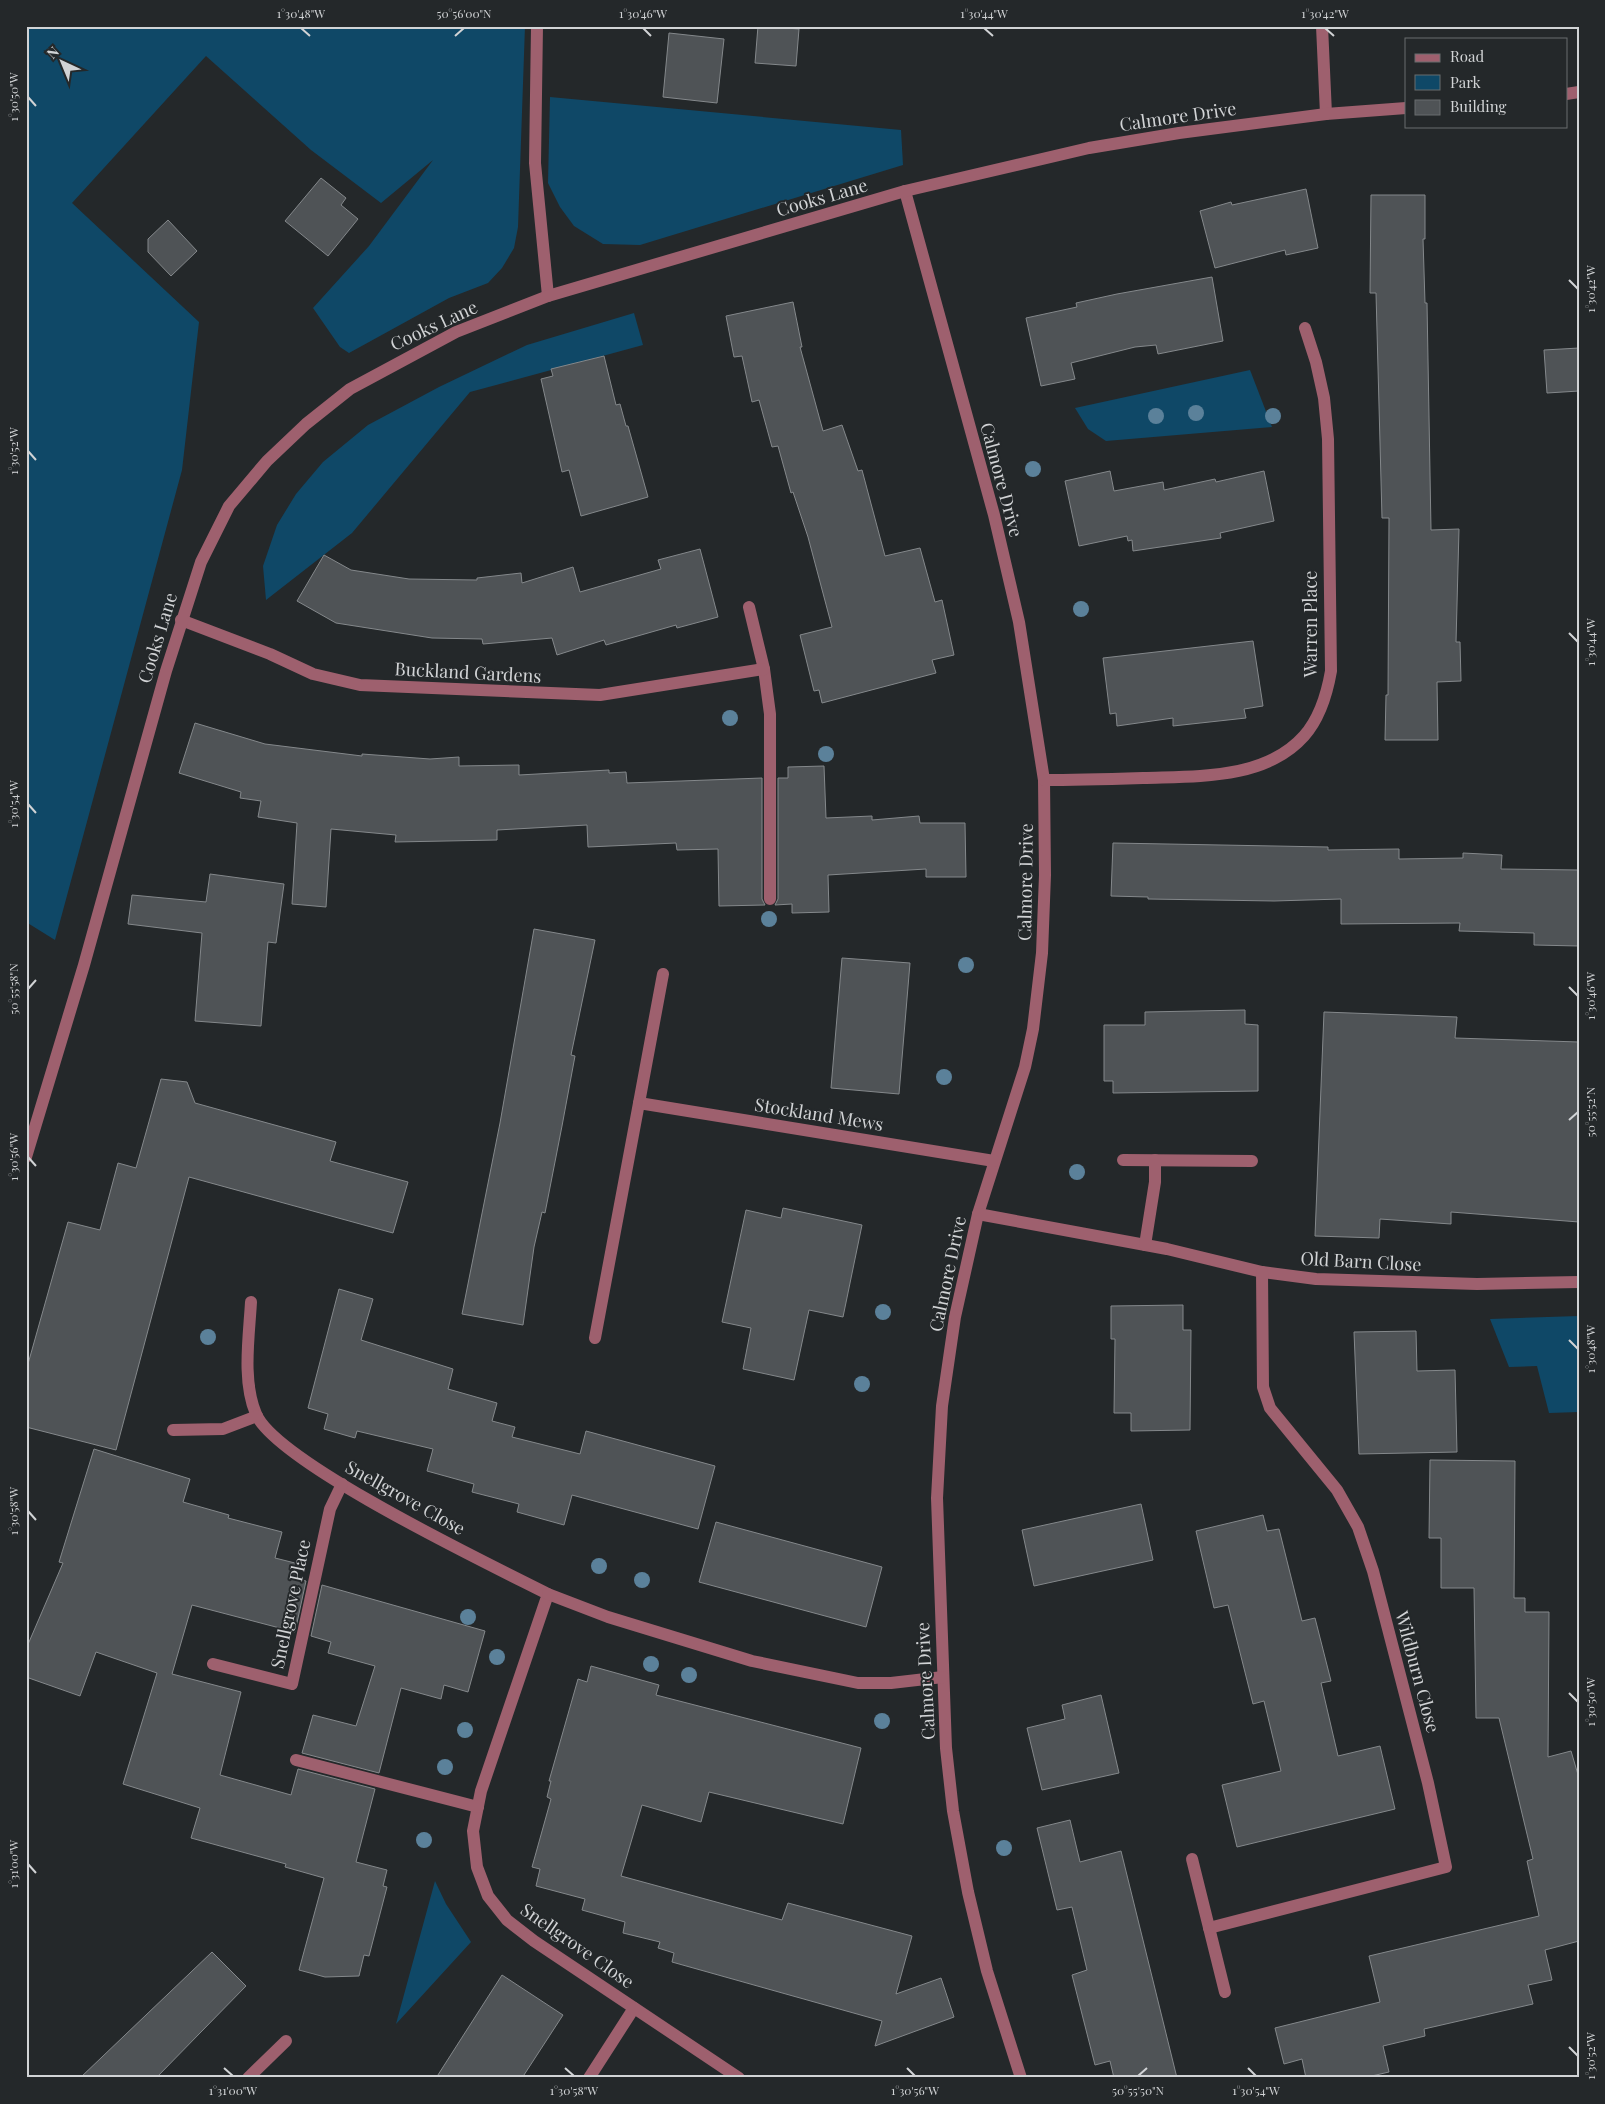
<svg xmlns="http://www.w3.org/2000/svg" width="1605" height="2104" viewBox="0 0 1605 2104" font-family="'Playfair Display',serif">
  <rect width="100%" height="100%" fill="#24282a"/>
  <!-- green -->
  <g fill="#0f4867">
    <path d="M26,26H525L518,227L514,248L502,268L488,283L449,298L349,353L340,347L313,308L369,246L433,160L381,203L311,150L206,56L72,203L199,322L182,470L55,940L26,922Z"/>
    <path d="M550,97L901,130L903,165L640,245L603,244L574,226L560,207L548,183Z"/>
    <path d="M634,313L643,345L470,392L352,533L266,600L263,566L277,525L296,494L323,462L368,425L439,387L527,345Z"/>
    <path d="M1250,370L1272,427L1106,441L1088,429L1075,408Z"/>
    <path d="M1579,1316V1412L1549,1413L1537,1366L1509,1367L1490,1319Z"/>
    <path d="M435,1881L446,1904L471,1942L396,2024Z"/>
  </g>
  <!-- building -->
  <g fill="#4f5356" stroke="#84888b">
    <path d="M758,26L799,29L796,66L755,63Z"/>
    <path d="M669,33L724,39L717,103L663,97Z"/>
    <path d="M321,178L346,198L341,205L358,219L328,256L285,221Z"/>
    <path d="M1306,189L1318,248L1286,255L1285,250L1215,268L1200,211L1231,202L1232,205Z"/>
    <path d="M1371,195H1425V239H1423L1425,303H1427L1431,530L1459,529L1456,642H1460L1461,681L1437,682L1438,740H1385L1386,695H1388L1389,518H1382L1376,293H1370Z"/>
    <path d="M168,220L197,251L171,276L148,252V239Z"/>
    <path d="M1212,277L1223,341L1158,354L1156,345L1135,347L1071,363L1075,379L1041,386L1026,318L1077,307L1076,303L1117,294Z"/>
    <path d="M793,302L802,347H800L823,431L842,425L858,471L862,470L885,556L920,548L935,602L942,600L954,655L932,660L936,673L822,703L819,690L814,691L800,635L832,627L808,537L793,492L791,493L778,446L772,447L759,400L752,402L742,356L734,357L726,316Z"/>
    <path d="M1579,348V391L1547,393L1544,350Z"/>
    <path d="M604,356L616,405L620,404L626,426H628L648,497L581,516L569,470L562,472L541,379L553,376L551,369Z"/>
    <path d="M1110,471L1114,491L1163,482L1164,490L1215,479L1216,482L1264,471L1274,521L1220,533L1221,538L1133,551L1132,540L1128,541L1127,536L1079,546L1065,481Z"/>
    <path d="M700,549L718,617L677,628L676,625L606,645L604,640L557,655L552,638L483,644L482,639L432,638L336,623L297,601L324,555L351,570L409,579L477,580V578L521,573L522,583L573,567L580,592L661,569L658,560Z"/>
    <path d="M1253,641L1263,706L1244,709L1246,718L1173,726V718L1117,726L1116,713L1110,714L1103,658Z"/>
    <path d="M195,723L265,744L362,756V754L430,759L459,757V766L519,765V775L609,770V773L626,772L627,783L762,778V899L765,905L719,906L718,849L677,850L676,843L588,847L587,825L497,830V840L395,842L396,835L331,829L326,907L292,904L297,823L258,817L261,801L240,798L241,792L179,773Z"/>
    <path d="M824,766L826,818L872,816V820L919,816L920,823H965L966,877H926V869L828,875L829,912L792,913V904L775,905L778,899V778H788V767Z"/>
    <path d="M1113,843L1328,847V850L1399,849V859L1463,858V853L1502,855L1501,869L1579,870V946L1534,945V933L1459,931L1460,923L1341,924V899L1274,901L1148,899V897L1111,896Z"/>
    <path d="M210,874L284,884L276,943L268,942L261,1026L195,1021L202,933L128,924L132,895L206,902Z"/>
    <path d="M534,929L595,940L571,1055L575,1056L562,1126L545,1213L542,1212L534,1247L523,1325L462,1314L500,1123Z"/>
    <path d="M842,958L910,963L899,1094L831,1088Z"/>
    <path d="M1245,1010V1024L1258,1025V1091L1113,1093V1081H1104V1025H1145V1012Z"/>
    <path d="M1324,1012L1457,1017L1455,1038L1579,1042V1222L1451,1212V1224L1380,1219L1379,1238L1315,1236Z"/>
    <path d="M161,1079L187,1082L195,1103L336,1142L330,1161L408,1182L393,1233L189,1177L116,1450L26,1427V1371L68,1222L100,1230L118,1163L136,1168Z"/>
    <path d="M783,1208L862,1225L843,1317L809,1310L794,1380L743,1369L751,1328L722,1322L746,1210L781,1218Z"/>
    <path d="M339,1289L373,1299L361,1340L453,1369L448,1389L497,1403L492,1421L515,1427L512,1437L580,1454L586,1431L715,1466L698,1529L572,1495L564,1525L517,1512L519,1504L472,1492L474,1484L427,1471L433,1449L357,1431L355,1438L324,1429L328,1414L308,1408Z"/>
    <path d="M1183,1305V1330H1191L1190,1430L1131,1431V1413H1114L1115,1339H1111V1306Z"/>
    <path d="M1416,1331L1417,1371L1455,1370L1457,1452L1359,1454L1354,1332Z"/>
    <path d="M94,1449L190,1479L183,1502L229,1515L228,1518L282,1532L275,1558L299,1564L295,1578L306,1581L295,1632L192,1605L172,1674L241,1692L220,1775L291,1795L298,1769L375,1789L356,1862L387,1870L383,1886L387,1887L369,1956L364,1955L359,1976L325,1977L299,1970L324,1878L285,1867L286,1864L191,1838L200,1808L123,1784L157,1673L96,1652L80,1696L26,1677V1649L63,1563L59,1562Z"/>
    <path d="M1430,1460L1515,1461L1514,1598H1525V1612H1549L1548,1757L1571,1751L1579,1778V1941L1545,1950L1552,1980L1528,1985L1533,2004L1424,2029L1425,2036L1383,2046L1389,2072L1363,2078H1306L1302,2059L1284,2064L1275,2028L1380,2002L1369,1956L1539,1916L1527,1861L1533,1859L1499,1718H1476L1474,1588H1441V1538H1429Z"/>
    <path d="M1141,1504L1153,1560L1034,1586L1022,1530Z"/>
    <path d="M1263,1515L1267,1531L1279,1529L1302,1621L1315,1618L1331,1681L1321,1683L1338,1756L1380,1746L1395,1809L1237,1847L1222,1785L1281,1771L1264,1701L1253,1704L1228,1605L1214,1608L1196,1531Z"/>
    <path d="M716,1522L882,1567L866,1627L699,1582Z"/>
    <path d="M322,1585L485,1631L468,1692L444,1685L441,1699L401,1688L379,1773L302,1753L313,1715L356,1726L375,1666L328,1653L331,1642L311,1636Z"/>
    <path d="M591,1666L659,1685L656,1695L861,1748L843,1824L709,1792L701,1822L642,1805L621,1876L782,1920L788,1903L912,1936L896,1994L941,1978L954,2017L875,2046L882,2021L672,1962L674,1953L658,1948L660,1942L623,1933L625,1922L582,1910L585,1899L536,1886L540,1869L532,1867L551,1799L547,1797L551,1781H549L578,1679L587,1682Z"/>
    <path d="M1101,1695L1119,1773L1042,1790L1027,1728L1065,1719L1062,1705Z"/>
    <path d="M1070,1820L1080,1862L1121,1851L1177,2078H1114L1110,2061L1095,2065L1072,1975L1087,1970L1072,1907L1057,1910L1037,1828Z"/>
    <path d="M212,1952L246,1986L156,2078H80Z"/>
    <path d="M502,1975L563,2015L522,2078H436Z"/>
  </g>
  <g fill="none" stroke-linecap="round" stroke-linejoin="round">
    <!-- minor -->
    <g stroke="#9e606e" stroke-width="12">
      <path d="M537,26L535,163L548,296"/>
      <path d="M1322,26L1326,114"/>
      <path d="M1566,94L1579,92"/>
      <path d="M905,191L994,515L1019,622L1044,780L1045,875L1042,953L1033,1029L1025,1067L978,1214L955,1317L942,1406L937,1498L946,1748L953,1811L968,1892L987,1971L1021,2078"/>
      <path d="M749,607L764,669L770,714V899"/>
      <path d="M181,620L270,654L313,674L360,685L600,695L764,669"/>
      <path d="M1044,780C1077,780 1110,779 1143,778C1196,776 1265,780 1304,736C1320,718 1327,694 1331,671L1328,439L1324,398L1316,362L1305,328"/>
      <path d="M639,1103L663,974"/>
      <path d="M26,1157L84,965L166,671L201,562L229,506L267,461L306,424L350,389L456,332L548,296L905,191L1089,148L1179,133L1326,114L1406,108"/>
      <path d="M1123,1160L1252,1161"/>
      <path d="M978,1214L1167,1249L1262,1272L1316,1279L1477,1284L1579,1282"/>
      <path d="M1145,1245L1155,1182V1160"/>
      <path d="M251,1302C249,1337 242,1381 256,1414C277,1463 493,1566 548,1594L481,1791L473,1831L477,1867L488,1896L507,1920L534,1941L739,2078"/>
      <path d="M595,1338L639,1103L994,1161"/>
      <path d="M173,1430L223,1429L257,1416"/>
      <path d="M548,1594L608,1617L752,1661L858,1683H891L943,1677"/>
      <path d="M213,1664L292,1684L330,1509L342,1484"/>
      <path d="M296,1760L478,1807"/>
      <path d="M1192,1859L1225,1992"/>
      <path d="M1209,1928L1446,1867L1428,1783L1373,1571L1358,1527L1337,1490L1270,1408L1263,1387L1262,1272"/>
      <path d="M248,2078L286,2041"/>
      <path d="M589,2078L634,2008"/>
    </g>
  </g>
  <!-- trees -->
  <g fill="#5b819a">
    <circle cx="1196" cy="413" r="8"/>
    <circle cx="1156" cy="416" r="8"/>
    <circle cx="1273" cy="416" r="8"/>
    <circle cx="1033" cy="469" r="8"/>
    <circle cx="1081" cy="609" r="8"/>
    <circle cx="730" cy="718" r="8"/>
    <circle cx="826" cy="754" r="8"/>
    <circle cx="769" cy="919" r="8"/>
    <circle cx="966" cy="965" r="8"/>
    <circle cx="944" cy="1077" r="8"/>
    <circle cx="1077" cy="1172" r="8"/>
    <circle cx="883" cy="1312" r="8"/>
    <circle cx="208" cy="1337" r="8"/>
    <circle cx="862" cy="1384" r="8"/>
    <circle cx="599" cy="1566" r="8"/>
    <circle cx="642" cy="1580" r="8"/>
    <circle cx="468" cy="1617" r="8"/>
    <circle cx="497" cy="1657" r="8"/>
    <circle cx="651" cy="1664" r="8"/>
    <circle cx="689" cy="1675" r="8"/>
    <circle cx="882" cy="1721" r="8"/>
    <circle cx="465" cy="1730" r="8"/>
    <circle cx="445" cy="1767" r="8"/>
    <circle cx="424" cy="1840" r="8"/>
    <circle cx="1004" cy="1848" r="8"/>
  </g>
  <!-- ticks -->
  <path fill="none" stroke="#d1d3d5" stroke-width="2" d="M301,28L310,36M643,28L651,36M984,28L993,36M1325,28L1334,36M455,36L464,28M28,97L36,106M1569,280L1578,289M28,451L36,460M1569,633L1578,642M28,804L36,813M1569,987L1578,996M28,989L36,980M1569,1120L1578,1112M28,1157L36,1166M1569,1340L1578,1349M28,1511L36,1520M1569,1693L1578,1702M28,1864L36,1873M1569,2047L1578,2056M224,2068L233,2076M565,2068L574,2076M907,2068L915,2076M1248,2068L1256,2076M1138,2076L1147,2068"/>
  <g text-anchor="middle" stroke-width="4" stroke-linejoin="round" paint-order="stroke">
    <!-- street labels -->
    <g font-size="18" fill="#d1d3d5" stroke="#24282a">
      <text transform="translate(1178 117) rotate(-8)" y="6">Calmore Drive</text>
      <text transform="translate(822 198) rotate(-16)" y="6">Cooks Lane</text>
      <text transform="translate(434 326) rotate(-25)" y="6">Cooks Lane</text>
      <text transform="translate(1001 480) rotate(75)" y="6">Calmore Drive</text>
      <text transform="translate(1311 624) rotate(-90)" y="6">Warren Place</text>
      <text transform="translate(158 638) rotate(-73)" y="6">Cooks Lane</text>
      <text transform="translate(468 673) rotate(3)" y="6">Buckland Gardens</text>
      <text transform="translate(1026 882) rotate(-89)" y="6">Calmore Drive</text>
      <text transform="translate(819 1115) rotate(9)" y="6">Stockland Mews</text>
      <text transform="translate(1361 1262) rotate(3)" y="6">Old Barn Close</text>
      <text transform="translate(948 1274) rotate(-78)" y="6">Calmore Drive</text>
      <text transform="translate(405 1498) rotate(29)" y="6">Snellgrove Close</text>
      <text transform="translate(291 1604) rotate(-78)" y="6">Snellgrove Place</text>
      <text transform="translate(1417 1672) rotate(75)" y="6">Wildburn Close</text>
      <text transform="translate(926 1681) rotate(-93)" y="6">Calmore Drive</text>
      <text transform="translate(577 1946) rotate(35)" y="6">Snellgrove Close</text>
    </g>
  </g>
  <!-- border -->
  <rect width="1605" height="2104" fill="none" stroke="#24282a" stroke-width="55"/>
  <!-- legend -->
  <rect x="1405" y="38" width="162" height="90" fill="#24282a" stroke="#696c6e"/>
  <rect x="1415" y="54" width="25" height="8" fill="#9e606e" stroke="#696c6e"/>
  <text x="1450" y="62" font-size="15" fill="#d1d3d5">Road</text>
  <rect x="1415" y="75" width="25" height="15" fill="#0f4867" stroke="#696c6e"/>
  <text x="1450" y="88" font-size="15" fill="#d1d3d5">Park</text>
  <rect x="1415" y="100" width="25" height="15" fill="#4f5356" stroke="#696c6e"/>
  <text x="1450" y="112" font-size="15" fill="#d1d3d5">Building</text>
  <!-- north arrow -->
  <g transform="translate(62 62) rotate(316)" stroke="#24282a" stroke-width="4" paint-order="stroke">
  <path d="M0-4L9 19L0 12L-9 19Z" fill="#d1d3d5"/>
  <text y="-8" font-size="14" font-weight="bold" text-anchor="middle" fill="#d1d3d5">N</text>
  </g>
  <rect x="28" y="28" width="1550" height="2048" fill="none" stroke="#d1d3d5" stroke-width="2"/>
  <g font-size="12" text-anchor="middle" fill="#d1d3d5">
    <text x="301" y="18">1°30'48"W</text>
    <text x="464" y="18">50°56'00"N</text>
    <text x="643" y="18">1°30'46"W</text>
    <text x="984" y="18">1°30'44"W</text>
    <text x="1325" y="18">1°30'42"W</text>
    <text transform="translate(14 97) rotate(-90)" y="4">1°30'50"W</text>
    <text transform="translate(1591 289) rotate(-90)" y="4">1°30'42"W</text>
    <text transform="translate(14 451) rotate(-90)" y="4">1°30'52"W</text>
    <text transform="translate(1591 642) rotate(-90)" y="4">1°30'44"W</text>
    <text transform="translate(14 804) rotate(-90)" y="4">1°30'54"W</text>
    <text transform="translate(14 989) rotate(-90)" y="4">50°55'58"N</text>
    <text transform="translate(1591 996) rotate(-90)" y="4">1°30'46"W</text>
    <text transform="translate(1591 1112) rotate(-90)" y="4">50°55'52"N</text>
    <text transform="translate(14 1157) rotate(-90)" y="4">1°30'56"W</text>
    <text transform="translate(1591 1349) rotate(-90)" y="4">1°30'48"W</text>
    <text transform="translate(14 1511) rotate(-90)" y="4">1°30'58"W</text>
    <text transform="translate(1591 1702) rotate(-90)" y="4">1°30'50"W</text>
    <text transform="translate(14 1864) rotate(-90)" y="4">1°31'00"W</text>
    <text transform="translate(1591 2056) rotate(-90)" y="4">1°30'52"W</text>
    <text x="233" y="2095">1°31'00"W</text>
    <text x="574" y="2095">1°30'58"W</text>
    <text x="915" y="2095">1°30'56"W</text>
    <text x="1138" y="2095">50°55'50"N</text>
    <text x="1256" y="2095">1°30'54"W</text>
  </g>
</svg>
